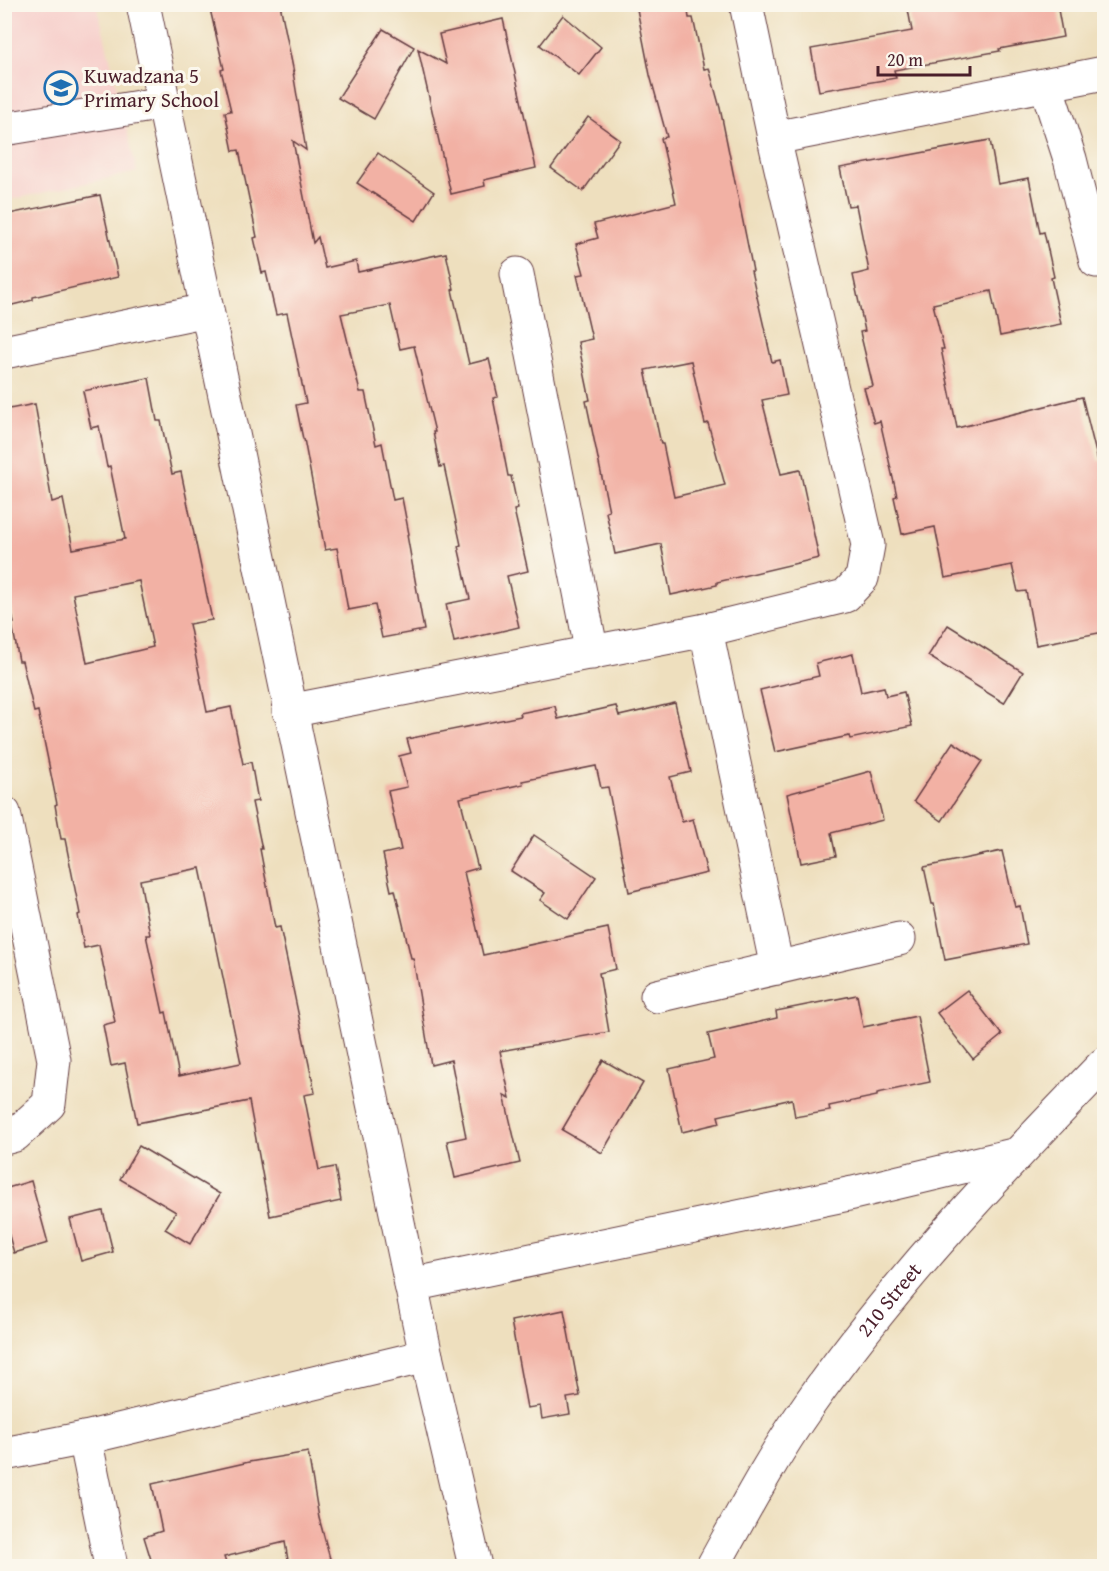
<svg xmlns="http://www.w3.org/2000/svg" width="1109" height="1571" viewBox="0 0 1109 1571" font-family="'Gentium Book Plus',serif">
  <rect width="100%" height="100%" fill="#fbf7ec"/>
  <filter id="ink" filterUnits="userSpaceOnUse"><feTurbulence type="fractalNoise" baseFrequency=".0167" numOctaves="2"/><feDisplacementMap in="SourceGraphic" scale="12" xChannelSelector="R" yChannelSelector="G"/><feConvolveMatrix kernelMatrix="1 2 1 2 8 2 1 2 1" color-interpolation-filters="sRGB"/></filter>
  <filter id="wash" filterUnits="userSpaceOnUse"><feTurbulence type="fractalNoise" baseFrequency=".008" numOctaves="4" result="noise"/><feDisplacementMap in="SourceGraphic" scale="24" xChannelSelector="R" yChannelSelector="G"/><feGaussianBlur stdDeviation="1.35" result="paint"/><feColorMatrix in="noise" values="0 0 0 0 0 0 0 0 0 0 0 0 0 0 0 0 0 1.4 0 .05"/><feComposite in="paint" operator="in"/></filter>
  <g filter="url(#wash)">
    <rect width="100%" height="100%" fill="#eedfbe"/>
    <!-- built -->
    <path fill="#f7d0cc" d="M4,5H97L137,172L5,201Z"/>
    <g id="blocks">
      <!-- building -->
      <g fill="#f2b1a4" fill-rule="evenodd">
        <path d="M232,4H280L294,73L293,72L306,150L293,141L313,243L318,237L325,268L356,261L358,272L446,253L454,289L452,290L469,364L489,359L498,397L493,398L508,476H511L518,509L514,510L528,571L507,576L519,627L454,642L446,604L470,599L458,546L461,545L444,466L440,467L433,432H435L414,346L400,349L390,305L341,314L360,392H365L376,445L382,443L393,500L402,498L409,534L407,535L424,630L382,638L375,605L348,610L337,548L325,550L304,439H303L296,405L306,403L287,313L276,315L266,272L262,273L254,238L257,237L239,150L233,151L225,112L231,111L221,70L224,69L210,9Z"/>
        <path d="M636,4H687L689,18H693L704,69L709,68L720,108L753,271H751L772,362L780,360L787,395L762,400L781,474L800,470L819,558L717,582V585L671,595L661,544L615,554L606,512L609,511L586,401L590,400L578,342L592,339L577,275L584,274L576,244L598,238L594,224L676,203L661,138L667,137L650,75ZM691,361L705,424L708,423L725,485L674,497L663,444H661L645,370Z"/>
        <path d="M907,4H1057L1063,37L999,49L1000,51L894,70L896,78L819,91L811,49L912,31Z"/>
        <path d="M563,15L601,47L579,75L540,45Z"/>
        <path d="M503,19L536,168L484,180L485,186L451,194L418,49L446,64L439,34Z"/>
        <path d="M383,29L414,47L374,119L338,98Z"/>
        <path d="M588,117L620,140L583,191L551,168Z"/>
        <path d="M990,140L998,184L1029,178L1040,233L1044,232L1054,277L1051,278L1061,324L1000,336L991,291L933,304L944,349H941L957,428L1082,397L1098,461L1104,460V632L1036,645L1026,591L1018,592L1012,565L945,578L935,527L902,534L894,497L897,496L880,421L874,423L864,388L873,386L860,332L865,331L853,275L869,271L856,205L848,206L840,168Z"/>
        <path d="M378,153L434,192L416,221L357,183Z"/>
        <path d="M100,195L118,277L33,297V300L4,307V215Z"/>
        <path d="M149,378L157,421H161L172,474L181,472L212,620L189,624L207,712L231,707L243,764L251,762L258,801L252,802L262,849H260L275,928L280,927L315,1093L304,1095L319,1170L335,1167L341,1201L270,1216L249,1101L137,1123L125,1063L111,1066L103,1025L115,1022L99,945L84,948L78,915L80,914L65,839H61L55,805L57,804L38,711L34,712L22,661H19L12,624L14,623L4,576V410L35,404L52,502L63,499L73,549L125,539L110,466L107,467L99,426L91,428L83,391ZM139,581L153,647L87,663L73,594ZM200,868L241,1063L179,1076L166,1012L163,1013L146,935H150L140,880Z"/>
        <path d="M948,625L1023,672L1004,703L928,656Z"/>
        <path d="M853,654L861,692L884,687L886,696L904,692L912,726L850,739L849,736L775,752L760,690L819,676L816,663Z"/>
        <path d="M675,703L691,772L670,777L682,822L693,819L707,873L629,892L608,787L601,788L596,766L522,781L523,784L460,798L478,868L464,872L483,955L608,928L616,969L599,973L609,1032L500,1051L510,1098L504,1095L520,1163L455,1178L447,1141L466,1137L451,1060L431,1065L413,958H411L395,890L391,891L383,854L401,850L388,791L407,787L399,756L411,753L407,739L521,716L520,713L555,706L558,719L616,706L619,716Z"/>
        <path d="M953,742L982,761L942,821L914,801Z"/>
        <path d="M871,771L883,820L831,833L836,856L801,863L787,794Z"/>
        <path d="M534,835L596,877L568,919L540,900L545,893L511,871Z"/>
        <path d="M1002,851L1015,907L1020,906L1027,944L945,960L934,904H932L924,867Z"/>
        <path d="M967,990L1002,1035L973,1059L937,1013Z"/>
        <path d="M857,995L863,1027L917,1016L930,1082L877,1093V1096L829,1106L830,1111L795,1117L792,1099L718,1116L720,1123L682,1132L669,1069L714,1059L708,1034L777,1018L776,1011Z"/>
        <path d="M603,1060L643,1083L602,1153L562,1130Z"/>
        <path d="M139,1146L220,1194L190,1244L165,1229L176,1212L120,1179Z"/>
        <path d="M31,1181L48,1243L14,1253L4,1218V1189Z"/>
        <path d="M103,1211L113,1252L81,1261L70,1219Z"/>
        <path d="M564,1310L580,1396L567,1398L570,1414L542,1419L540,1406L527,1408L511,1321Z"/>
        <path d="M308,1452L319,1518L332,1566H289L285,1542L224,1557L227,1566H153L144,1537L162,1531L152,1484L249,1462Z"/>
      </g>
    </g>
  </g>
  <g filter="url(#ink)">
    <use href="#blocks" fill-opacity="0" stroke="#633c41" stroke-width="1.5"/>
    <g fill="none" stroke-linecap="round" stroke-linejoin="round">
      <defs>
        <g id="minor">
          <path d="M143,4L426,1356L475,1566"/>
          <path d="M746,4L774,138"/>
          <path d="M1046,85L1070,159L1096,261"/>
          <path d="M4,129L164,103"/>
          <path d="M517,274L592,653"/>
          <path d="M4,352L207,310"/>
          <path d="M706,630L777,968"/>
          <path d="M289,711L706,630L845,596L862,578L868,545L774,138L1104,73"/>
          <path d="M4,813L54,1060L49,1104L15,1135L4,1138"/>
          <path d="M657,996L899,939"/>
          <path d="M411,1285L853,1193L1017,1154"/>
          <path d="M85,1438L111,1566"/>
          <path d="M4,1454L85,1438L426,1356"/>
          <path id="s1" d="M713,1566C743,1512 772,1457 808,1406C894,1283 999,1172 1104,1064"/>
        </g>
      </defs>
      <!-- minor casing -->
      <use href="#minor" stroke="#633c41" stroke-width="35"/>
      <!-- minor -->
      <use href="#minor" stroke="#fff" stroke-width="33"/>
    </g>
  </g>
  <!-- icons -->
  <defs>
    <symbol id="school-ring" viewBox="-11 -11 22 22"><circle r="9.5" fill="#fbf7ec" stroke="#1f6fb2" stroke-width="1.5"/><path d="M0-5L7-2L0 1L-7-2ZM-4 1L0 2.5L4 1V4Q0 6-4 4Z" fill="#1f6fb2"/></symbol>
  </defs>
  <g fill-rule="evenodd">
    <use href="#school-ring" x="42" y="69" width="38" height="38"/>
  </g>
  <g text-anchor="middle" stroke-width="6" stroke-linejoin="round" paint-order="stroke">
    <!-- poi labels -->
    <g font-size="21" fill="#4a1f2b" stroke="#fbf7ec" text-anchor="start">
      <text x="84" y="83">Kuwadzana 5<tspan x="84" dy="24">Primary School</tspan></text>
    </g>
    <!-- street labels -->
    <g font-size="21" fill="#4a1f2b" stroke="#fbf7ec">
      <text dy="7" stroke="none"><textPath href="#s1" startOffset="320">210 Street</textPath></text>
    </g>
  </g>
  <!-- margin -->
  <rect width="1109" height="1571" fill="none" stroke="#fbf7ec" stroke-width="24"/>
  <!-- scale -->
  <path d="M878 66v9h92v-9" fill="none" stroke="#4a1f2b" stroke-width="3"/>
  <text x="887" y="66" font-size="18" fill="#4a1f2b" stroke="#fbf7ec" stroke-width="4.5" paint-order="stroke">20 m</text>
</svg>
